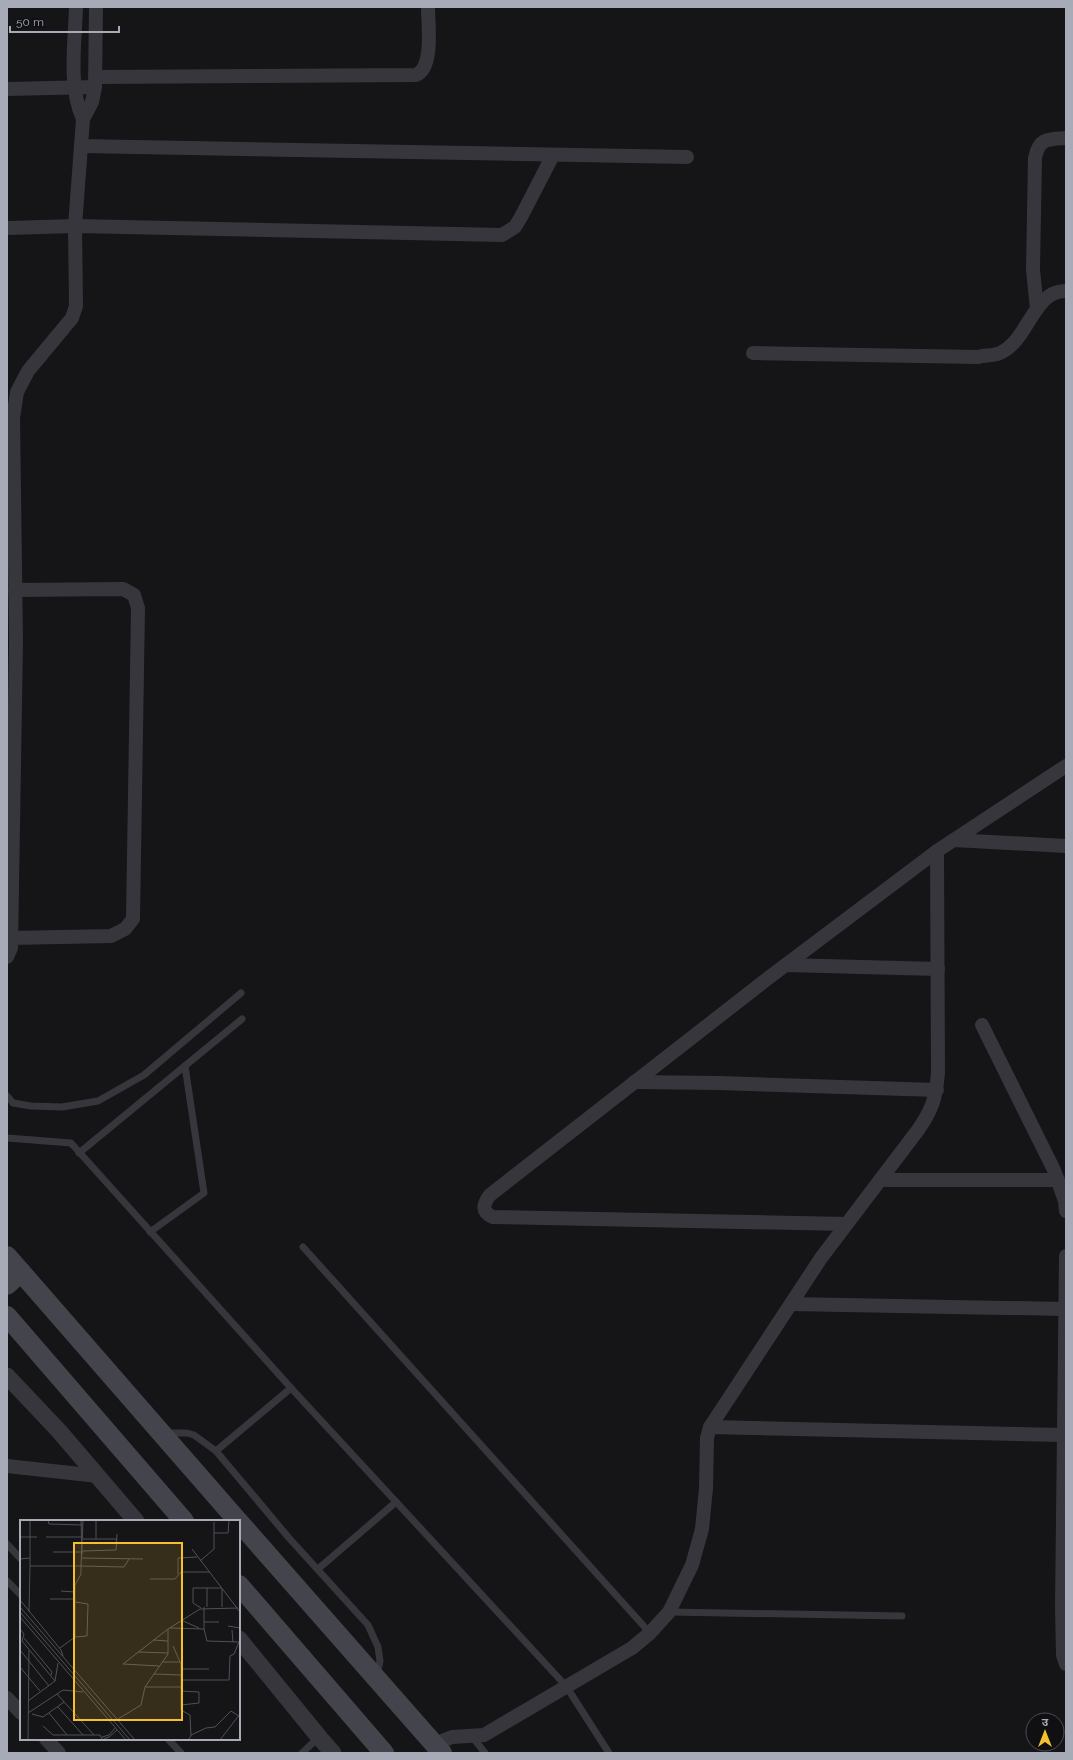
<svg xmlns="http://www.w3.org/2000/svg" width="1073" height="1760" viewBox="0 0 1073 1760" font-family="Raleway,'Noto Sans Devanagari',sans-serif">
  <rect width="100%" height="100%" fill="#151517"/>
  <g fill="none" stroke-linecap="round" stroke-linejoin="round">
    <!-- service -->
    <g stroke="#36363c" stroke-width="7">
      <path d="M7,1096L13,1103L31,1106L62,1107L98,1101L144,1075L241,993"/>
      <path d="M7,1138L71,1143L291,1388L566,1686L609,1753"/>
      <path d="M79,1153L242,1019"/>
      <path d="M150,1232L204,1193L185,1066"/>
      <path d="M303,1247L650,1633"/>
      <path d="M166,1433H187L194,1435L216,1451L289,1538L368,1625L378,1647L380,1661L377,1675"/>
      <path d="M216,1451L291,1388"/>
      <path d="M7,1544L21,1559"/>
      <path d="M318,1569L396,1502"/>
      <path d="M7,1581L21,1595"/>
      <path d="M669,1612L902,1616"/>
      <path d="M471,1735L485,1753"/>
      <path d="M168,1739L181,1753"/>
      <path d="M302,1753L319,1737"/>
    </g>
    <!-- minor -->
    <g stroke="#36363c" stroke-width="14">
      <path d="M76,7C75,42 68,87 83,119"/>
      <path d="M95,77L416,75C434,68 428,24 428,7"/>
      <path d="M7,89L95,87"/>
      <path d="M81,146L687,157"/>
      <path d="M7,228L75,226L83,119L92,102L95,87L96,7"/>
      <path d="M1037,309L1033,270L1035,158C1039,138 1048,139 1066,138"/>
      <path d="M753,353L978,357C985,355 996,356 1002,352C1029,338 1034,290 1066,291"/>
      <path d="M954,840L1066,846"/>
      <path d="M10,938L111,936L125,929L133,919L138,608L134,595L123,589L15,590"/>
      <path d="M7,957L11,948L16,641L13,418L17,392L28,371L72,318L76,306L75,226L502,235L515,227L521,217L553,155"/>
      <path d="M786,965L938,969"/>
      <path d="M982,1025L1054,1170L1065,1201L1066,1211"/>
      <path d="M634,1082L719,1083L937,1090"/>
      <path d="M880,1180H1058"/>
      <path d="M846,1224L493,1217C481,1212 483,1204 490,1195L767,979L937,851L1066,766"/>
      <path d="M1066,1256L1062,1607L1063,1655L1066,1664"/>
      <path d="M791,1304L1065,1309"/>
      <path d="M710,1427L1063,1435"/>
      <path d="M7,1466L98,1476"/>
      <path d="M7,1698L21,1713"/>
      <path d="M46,1739L59,1753"/>
      <path d="M434,1744L452,1737L484,1735L632,1648L650,1633L669,1612L692,1565L702,1529L706,1488L707,1438L710,1427L821,1258L918,1130C932,1110 936,1098 938,1073L937,851"/>
    </g>
    <!-- tertiary -->
    <g stroke="#36363c" stroke-width="17">
      <path d="M7,1376L59,1431L136,1521"/>
      <path d="M239,1639L319,1737L333,1753"/>
    </g>
    <!-- secondary -->
    <g stroke="#44454c" stroke-width="20">
      <path d="M7,1256L238,1521"/>
      <path d="M7,1285L21,1272"/>
      <path d="M7,1316L184,1521"/>
      <path d="M239,1522L442,1753"/>
      <path d="M239,1585L384,1753"/>
    </g>
  </g>
  <!-- overview -->
  <g transform="translate(20 1520)">
    <rect width="220" height="220" fill="#151517"/>
    <path fill="none" stroke="#4f5157" stroke-width="1" d="M28,0L29,4L63,5M61,0L62,35M194,13H208L209,0M0,17H17M26,17H63M63,19H97M76,19V0M172,29L220,92M63,31L96,30L97,14M33,32H63M0,34V39L10,38M62,38L123,39M180,41L194,29V2M10,46V0M158,54V38L177,37M130,59H155L161,52H190M41,71L55,72M30,79H55M0,80L41,130L43,136M0,87L115,220M184,87V109M187,87V68M202,87V69M181,88L173,83V68H202M0,92L110,220M9,92L10,46H61L63,0M0,97L106,220M161,100L179,108M184,102H199M208,106L220,108M150,108L184,109L187,121L219,122M0,109L4,114L2,121L35,161M212,110L213,122M55,117V65L61,54V46L104,47L109,39M4,118L32,152L31,155M133,120L148,121M153,126L161,144V190L170,195L171,216L168,220M40,128L55,117L67,116L68,84L55,82M0,130L29,166M118,132L148,133M143,142H160M139,146L103,144L148,109L180,89L218,88M0,147L20,171M161,149H189M134,154L161,155M161,160H209L210,136L214,134L219,122M126,167H161M37,174L74,215M8,181L35,161L38,143M161,185L179,183V172L161,171M38,187L63,215M8,193L43,170L63,172M29,193L47,215M12,194L23,197L44,182M98,199L121,185L125,167L148,134V109M23,206L33,215H80L82,219M171,215L186,208L195,207L211,191L219,196M82,217L89,215L95,208M8,220L9,130M33,220H55M81,220L89,217L97,210M200,220L220,194"/>
    <path fill="#f5bf2e" fill-opacity="0.15" stroke="#f5bf2e" stroke-width="2" d="M54,23H162V200H54Z"/>
    <rect width="220" height="220" fill="none" stroke="#a6abb7" stroke-width="2"/>
  </g>
  <!-- border -->
  <rect width="1073" height="1760" fill="none" stroke="#a6abb7" stroke-width="16"/>
  <!-- north arrow -->
  <g transform="translate(1045 1732)"><circle r="19" fill="#101012" stroke="#4c4e54"/>
  <path d="M0-3L7 15L0 10L-7 15Z" fill="#f5bf2e"/>
  <text y="-6" font-size="11" font-weight="bold" text-anchor="middle" fill="#a6abb7">उ</text>
  </g>
  <!-- scale -->
  <path d="M10 26v6h109v-6" fill="none" stroke="#a6abb7" stroke-width="2"/>
  <text x="16" y="26" font-size="12" fill="#a6abb7" stroke="#101012" stroke-width="3" paint-order="stroke">50 m</text>
</svg>
